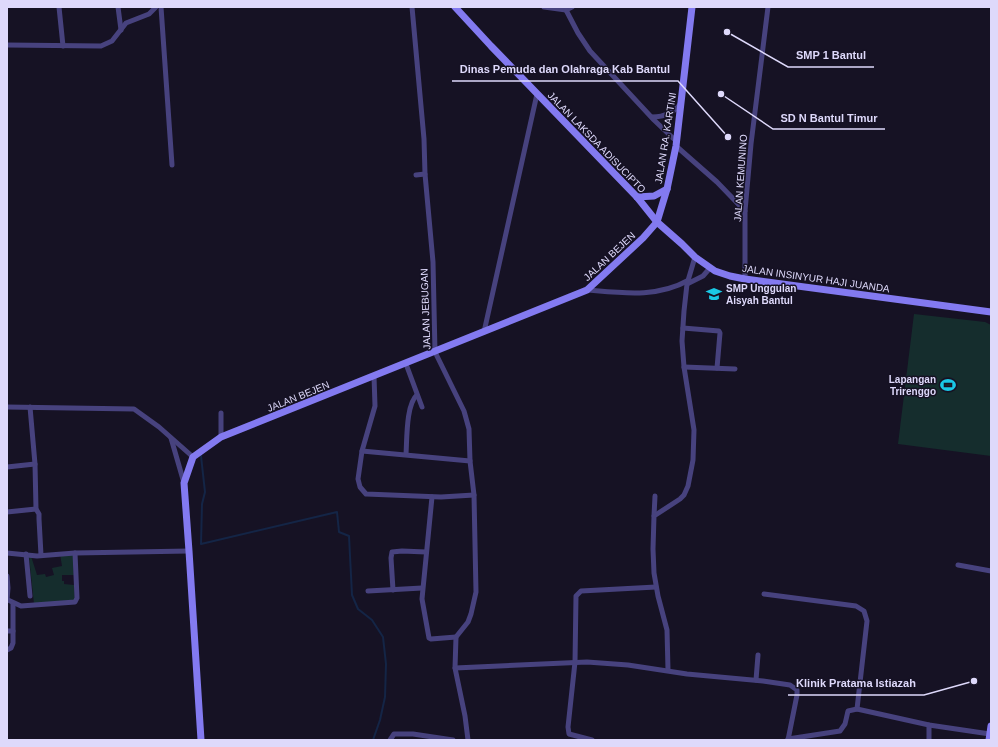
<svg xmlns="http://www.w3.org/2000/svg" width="998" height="747" viewBox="0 0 998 747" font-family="Arial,sans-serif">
  <rect width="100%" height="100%" fill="#161224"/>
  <!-- green -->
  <g fill="#152d2d">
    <path d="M914,314L985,322L991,325V456L898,444Z"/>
    <path d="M60,554L73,555L74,575H62V581H64V584L74,585L75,600L34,604L29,556H31L37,575L45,574L46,577L54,575L52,568L62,566Z"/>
  </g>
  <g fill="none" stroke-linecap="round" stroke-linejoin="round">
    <!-- stream -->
    <path stroke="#142546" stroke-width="2" d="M201,456L205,492L202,504L201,544L337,512L339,532L349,536L352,595L358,609L372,620L383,637L386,664L385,697L380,720L373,740"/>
    <!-- street -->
    <g stroke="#47427e" stroke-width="5">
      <path d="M59,7L63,46"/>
      <path d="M118,7L121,30"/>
      <path d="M161,7L172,165"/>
      <path d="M412,7L424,139L425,174L433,262L435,352L464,411L469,429L470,461L474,495L476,592L471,614L468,622L456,637L455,668L465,716L468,740"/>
      <path d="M544,7L566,10L572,7"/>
      <path d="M566,10L578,33L590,51L654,120L676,141"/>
      <path d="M7,45L101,46L112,41L126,23L149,14L156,7"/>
      <path d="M652,117C664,117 674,113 681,103"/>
      <path d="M676,146L717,182L745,211"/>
      <path d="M416,175L425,174"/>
      <path d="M745,279V211L751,144L768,7"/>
      <path d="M687,284L703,276L710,268"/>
      <path d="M587,290C623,293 657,298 689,280"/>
      <path d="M683,328L719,331L720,333L717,368"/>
      <path d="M484,332L537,94"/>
      <path d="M406,364L422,407"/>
      <path d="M684,367L735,369"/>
      <path d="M374,376L375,406L362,451L358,479L360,487L366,494L441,497L474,495"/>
      <path d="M7,407L134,409L159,427L193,457"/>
      <path d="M30,407L35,464L36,509L39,514V519L41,555"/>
      <path d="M221,437V413"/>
      <path d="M171,438L184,483"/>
      <path d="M362,451L470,461"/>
      <path d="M406,454C407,440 406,404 417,395"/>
      <path d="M7,467L35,464"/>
      <path d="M432,497L422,599L429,638L431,639L456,637"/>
      <path d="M7,512L36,509"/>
      <path d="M654,516L655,496"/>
      <path d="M7,553L37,556L75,553L189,551"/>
      <path d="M26,554L30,596"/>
      <path d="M958,565L991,571"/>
      <path d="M7,576L8,588L7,600"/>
      <path d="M393,590L391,558L392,552L402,551L426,552"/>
      <path d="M368,591L422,588"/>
      <path d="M764,594L856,606L864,611L867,621L857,709"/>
      <path d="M8,600L21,606L75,602L77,598L75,553"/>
      <path d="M7,631H13"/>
      <path d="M7,650L11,648L13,643V603"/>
      <path d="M455,668L587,662L628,665L687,674L763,681L790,685L797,690V695L788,740"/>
      <path d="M668,670L667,630L658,596L654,573L653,549L654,516L680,499L684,495L688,486L693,460L694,430L684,367L682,341L684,311L687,284L695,257"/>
      <path d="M756,680L758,655"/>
      <path d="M929,725V740"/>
      <path d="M788,739L840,731L845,724L848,711L857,709L929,725L990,734"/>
      <path d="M390,740L394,734H413L453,740"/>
      <path d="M592,740L569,734L568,727L575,662L576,596L581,591L656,587"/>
    </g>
    <!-- secondary -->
    <g stroke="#837af0" stroke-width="7">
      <path d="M455,7L491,46L637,197L657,222L682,244L695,257L715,271L730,276L745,279L991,312"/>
      <path d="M637,197L654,196L667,189"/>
      <path d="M201,740L189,551L184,483L193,457L221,437L587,290L643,238L657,222L667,189L676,146L692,7"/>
      <path d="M989,740L991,726"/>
    </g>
  </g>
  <!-- icons -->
  <defs>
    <symbol id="school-bare" viewBox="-9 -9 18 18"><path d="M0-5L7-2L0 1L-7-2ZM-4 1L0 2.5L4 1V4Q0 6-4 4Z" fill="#1ac8e5" stroke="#161224" stroke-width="2.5" paint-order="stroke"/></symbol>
    <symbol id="stadium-bare" viewBox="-9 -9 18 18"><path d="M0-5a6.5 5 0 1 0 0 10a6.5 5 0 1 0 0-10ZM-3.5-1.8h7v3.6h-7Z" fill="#1ac8e5" stroke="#161224" stroke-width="2.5" paint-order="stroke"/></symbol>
  </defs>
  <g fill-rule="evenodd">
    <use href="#school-bare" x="703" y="283" width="22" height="22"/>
    <use href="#stadium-bare" x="937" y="374" width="22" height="22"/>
  </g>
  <g text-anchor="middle" stroke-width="3" stroke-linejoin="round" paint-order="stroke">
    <!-- street labels -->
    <g font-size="10" fill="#ded9fb" stroke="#161224">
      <text transform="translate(665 138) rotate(-81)" y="4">JALAN RA. KARTINI</text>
      <text transform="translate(597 142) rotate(46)" y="4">JALAN LAKSDA ADISUCIPTO</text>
      <text transform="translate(740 178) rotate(-86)" y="4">JALAN KEMUNINO</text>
      <text transform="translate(609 256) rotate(-43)" y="4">JALAN BEJEN</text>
      <text transform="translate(816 278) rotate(8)" y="4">JALAN INSINYUR HAJI JUANDA</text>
      <text transform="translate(425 309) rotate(-92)" y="4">JALAN JEBUGAN</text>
      <text transform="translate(298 396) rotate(-22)" y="4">JALAN BEJEN</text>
    </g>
    <!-- poi labels -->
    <g font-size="10" font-weight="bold" fill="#ded9fb" stroke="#161224" text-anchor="start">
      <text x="726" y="292">SMP Unggulan<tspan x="726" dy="12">Aisyah Bantul</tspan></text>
      <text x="936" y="383" text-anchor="end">Lapangan<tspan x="936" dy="12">Trirenggo</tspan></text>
    </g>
  </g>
  <!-- callouts -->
  <path fill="none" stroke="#ded9fb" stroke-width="1.5" d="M727 32L788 67H874M728 137L678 81H452M721 94L773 129H885M974 681L924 695H788"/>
  <g fill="#ded9fb" stroke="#161224" stroke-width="1.5">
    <circle cx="727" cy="32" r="4"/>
    <circle cx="728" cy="137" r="4"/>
    <circle cx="721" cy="94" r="4"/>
    <circle cx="974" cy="681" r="4"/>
  </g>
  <g font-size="11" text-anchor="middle" font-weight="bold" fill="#ded9fb" stroke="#161224" stroke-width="3" stroke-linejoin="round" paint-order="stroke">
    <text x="831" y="59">SMP 1 Bantul</text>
    <text x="565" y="73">Dinas Pemuda dan Olahraga Kab Bantul</text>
    <text x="829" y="122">SD N Bantul Timur</text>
    <text x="856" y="687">Klinik Pratama Istiazah</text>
  </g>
  <!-- border -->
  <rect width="998" height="747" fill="none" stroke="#ded9fb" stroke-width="16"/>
</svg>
